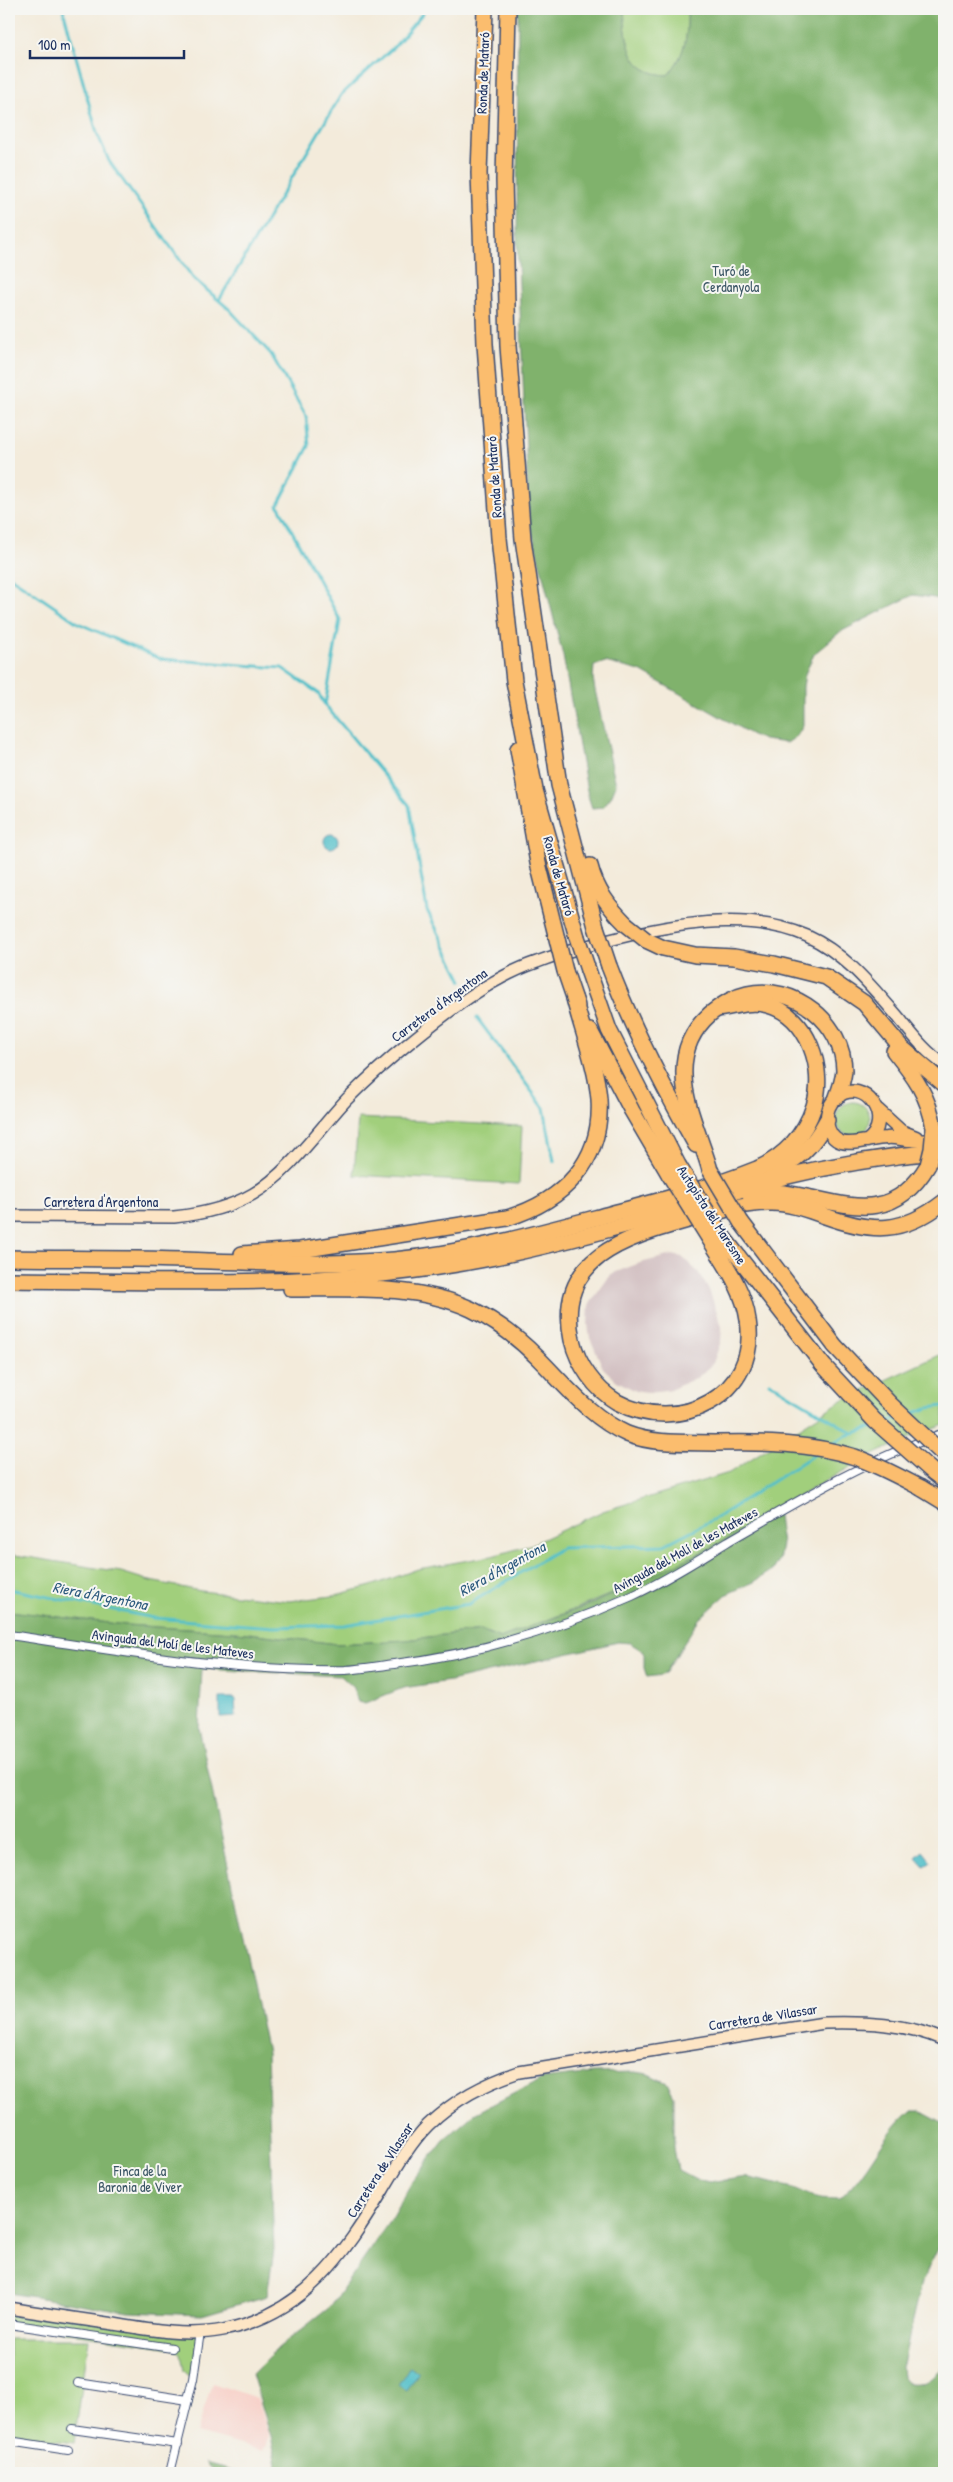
<svg xmlns="http://www.w3.org/2000/svg" width="953" height="2482" viewBox="0 0 953 2482" font-family="'Patrick Hand',sans-serif">
  <rect width="100%" height="100%" fill="#f6f6f2"/>
  <filter id="ink" filterUnits="userSpaceOnUse"><feTurbulence type="fractalNoise" baseFrequency=".02" numOctaves="2"/><feDisplacementMap in="SourceGraphic" scale="10" xChannelSelector="R" yChannelSelector="G"/><feConvolveMatrix kernelMatrix="1 2 1 2 8 2 1 2 1" color-interpolation-filters="sRGB"/></filter>
  <filter id="wash" filterUnits="userSpaceOnUse"><feTurbulence type="fractalNoise" baseFrequency=".0096" numOctaves="4" result="noise"/><feDisplacementMap in="SourceGraphic" scale="20" xChannelSelector="R" yChannelSelector="G"/><feGaussianBlur stdDeviation="1.12" result="paint"/><feColorMatrix in="noise" values="0 0 0 0 0 0 0 0 0 0 0 0 0 0 0 0 0 1.4 0 .05"/><feComposite in="paint" operator="in"/></filter>
  <g filter="url(#wash)">
    <rect width="100%" height="100%" fill="#f3ebdb"/>
    <!-- built -->
    <path fill="#f7d1c9" d="M212,2383L257,2398L269,2435L263,2451L197,2433Z"/>
    <!-- industrial -->
    <path fill="#d2bfc1" d="M672,1255L682,1257L698,1272L709,1290L722,1327L721,1341L713,1363L698,1377L672,1389L650,1392L636,1391L617,1381L603,1368L590,1338L588,1324L589,1305L611,1274L640,1263Z"/>
    <!-- green -->
    <g fill="#a1cf7c" stroke="#5e7f6d">
      <path d="M624,9H687C688,35 686,54 668,75C628,74 626,41 624,9Z"/>
      <circle cx="853" cy="1119" r="17"/>
      <path d="M358,1118L522,1126L519,1184L354,1175Z"/>
      <path d="M944,1353V1425C860,1453 788,1507 709,1548C642,1583 572,1611 500,1638L481,1630L406,1640L337,1644L248,1633L126,1625L9,1611V1554L121,1572L150,1581L201,1591L289,1601L332,1596L371,1586L418,1569L492,1556L528,1546L603,1511L729,1473L844,1399Z"/>
      <path d="M9,2309L199,2334L193,2379L184,2371L181,2354L172,2348L9,2324Z"/>
      <path d="M9,2339H89L74,2443L9,2434Z"/>
    </g>
    <!-- forest -->
    <g fill="#80b26c" stroke="#4e7065">
      <path d="M518,9H624C626,41 628,74 668,75C686,54 688,35 687,9H944V602L935,598L913,595L840,632L814,654L805,674L803,687V726L797,736L787,743L764,740L754,736L640,671L605,662L594,666L593,678L595,690L616,785L611,797L603,807L592,808L588,796L563,656L529,520L517,239Z"/>
      <path d="M775,1511L778,1516L782,1544L779,1560L774,1569L754,1582L727,1594L699,1619L666,1672L662,1675L647,1677L644,1668V1652L630,1643L618,1642L450,1681L403,1688L365,1703L358,1701L352,1686L341,1676L202,1669L199,1728L267,2052L274,2250L267,2296L202,2315L129,2312L9,2293V1611L126,1625L248,1633L337,1644L406,1640L481,1630L500,1638L591,1604L710,1548Z"/>
      <path d="M636,2072L648,2074L667,2083L674,2096V2148L678,2170L697,2180L709,2183L746,2177L793,2188L816,2198L839,2199C869,2174 881,2136 910,2111H920L944,2124V2236L922,2282L902,2367L903,2377L909,2384C926,2386 934,2377 944,2364V2411L942,2415L944,2417V2473H279L271,2436L252,2374L278,2348L330,2307L391,2219L413,2180L444,2140L474,2114L542,2079L594,2073Z"/>
      <path d="M206,2463L243,2473H217Z"/>
    </g>
    <!-- water -->
    <g fill="#52c0c9" stroke="#367894">
      <circle cx="331" cy="841" r="7"/>
      <path d="M220,1698H235L236,1716L220,1717Z"/>
      <path d="M923,1851L931,1861L924,1866L916,1857Z"/>
      <path d="M410,2366L418,2372L406,2390L398,2385Z"/>
    </g>
    <g fill="none" stroke-linecap="round" stroke-linejoin="round">
      <!-- stream -->
      <g stroke="#52c0c9" stroke-width="3">
        <path d="M63,9L97,133L109,161L193,278L229,309L271,354L306,416L309,446L278,505L340,620L325,705L409,805L427,910L462,981"/>
        <path d="M219,300L341,95L396,45L426,9"/>
        <path d="M9,576L78,623L160,659L282,668L318,693L325,705"/>
        <path d="M477,1018L544,1108L554,1161"/>
        <path d="M769,1382L853,1433"/>
        <path d="M908,1415L928,1408L944,1406"/>
        <path d="M884,1423L897,1419"/>
        <path d="M829,1446L845,1436L873,1427"/>
        <path d="M9,1589L154,1618L274,1627L344,1625L469,1604L561,1548L664,1545L718,1517L815,1454"/>
      </g>
    </g>
  </g>
  <g filter="url(#ink)">
    <g fill="none" stroke-linecap="round" stroke-linejoin="round">
      <defs>
        <g id="street">
          <path d="M9,1635C120,1651 232,1672 345,1670C361,1669 378,1666 394,1664C476,1654 556,1630 632,1596C665,1581 696,1561 727,1542C796,1502 868,1459 944,1433"/>
          <path d="M9,2324L172,2348"/>
          <path d="M78,2383L188,2400"/>
          <path d="M72,2429L178,2444"/>
          <path d="M9,2441L68,2450"/>
          <path d="M170,2473L193,2379L200,2332"/>
        </g>
        <g id="secondary">
          <path d="M9,1216L174,1217C202,1214 229,1208 253,1194C289,1173 319,1129 347,1099C366,1080 388,1060 409,1043C447,1012 490,978 537,962C571,949 608,940 643,932C696,921 756,914 807,936C845,953 872,987 899,1018C912,1034 926,1053 944,1064"/>
          <path d="M9,2308C44,2314 79,2319 114,2324C149,2330 188,2337 223,2330C304,2314 343,2256 383,2190C396,2168 410,2143 428,2125C455,2099 484,2084 519,2072L824,2023C865,2022 905,2023 944,2040"/>
        </g>
        <g id="primary">
          <path d="M878,1110L901,1131L916,1137"/>
          <path d="M867,1141C895,1120 865,1076 837,1097C830,1103 826,1112 827,1121C831,1157 866,1138 887,1138C894,1137 902,1140 910,1140C921,1141 933,1140 944,1140"/>
        </g>
        <g id="highway">
          <path d="M485,9L479,173L485,344L499,538L514,681L535,790L577,937"/>
          <path d="M508,9L504,180L508,346L523,539L559,785L596,927"/>
          <path d="M518,749L538,863L558,943"/>
          <path d="M590,866C596,890 609,907 626,924"/>
          <path d="M646,940L663,948L695,955L734,957L774,964L826,977L864,1003L902,1048L944,1084"/>
          <path d="M609,966C633,1029 663,1087 696,1145"/>
          <path d="M588,970L609,1030L678,1165"/>
          <path d="M565,971L577,1006"/>
          <path d="M590,1031L632,1111L669,1174"/>
          <path d="M894,1051C914,1076 929,1096 934,1128"/>
          <path d="M710,1170C702,1141 684,1104 684,1075C683,1051 692,1030 710,1014C721,1005 733,997 747,994C794,983 844,1023 844,1071C843,1080 840,1089 837,1097"/>
          <path d="M769,1172C797,1162 813,1146 827,1120"/>
          <path d="M749,1193C816,1182 881,1245 928,1165"/>
          <path d="M741,1222L835,1346"/>
          <path d="M720,1233L823,1365"/>
          <path d="M709,1238C725,1264 744,1290 748,1320C760,1395 679,1436 617,1402C595,1389 578,1365 572,1340C554,1256 629,1237 692,1219C717,1212 742,1203 769,1203C787,1202 807,1209 825,1216C872,1233 903,1234 944,1202"/>
          <path d="M242,1254L300,1250L507,1218C563,1201 603,1162 599,1099C596,1065 582,1030 574,998"/>
          <path d="M9,1258C75,1259 142,1258 209,1261C271,1263 332,1265 394,1260C468,1253 539,1233 610,1214C659,1201 710,1188 757,1169C784,1157 805,1135 814,1106C826,1069 808,1016 768,1005C750,1000 734,1007 717,1009"/>
          <path d="M9,1280C166,1281 325,1290 480,1260C558,1245 635,1223 711,1200C731,1194 750,1185 770,1180C827,1166 886,1156 944,1151"/>
          <path d="M291,1289C350,1289 416,1284 471,1309C496,1321 518,1338 538,1358C565,1385 591,1418 627,1434C655,1445 689,1442 718,1443"/>
          <path d="M933,1472L944,1481"/>
          <path d="M921,1488L944,1502"/>
        </g>
      </defs>
      <!-- street casing -->
      <use href="#street" stroke="#3b4b71" stroke-width="10"/>
      <!-- secondary casing -->
      <use href="#secondary" stroke="#3b4b71" stroke-width="14"/>
      <!-- primary casing -->
      <use href="#primary" stroke="#3b4b71" stroke-width="15"/>
      <!-- highway casing -->
      <use href="#highway" stroke="#3b4b71" stroke-width="18"/>
      <!-- street -->
      <use href="#street" stroke="#fff" stroke-width="8"/>
      <!-- secondary -->
      <use href="#secondary" stroke="#fde5c5" stroke-width="11"/>
      <!-- primary -->
      <use href="#primary" stroke="#fbbd6e" stroke-width="12"/>
      <!-- highway -->
      <use href="#highway" stroke="#fbbd6e" stroke-width="15"/>
      <defs>
        <g id="highway-bridge">
          <path d="M626,924L646,940"/>
          <path d="M596,927L609,966"/>
          <path d="M577,937L588,970"/>
          <path d="M558,943L565,971"/>
          <path d="M678,1165L720,1233"/>
          <path d="M928,1165L932,1149L934,1128"/>
          <path d="M710,1170L741,1222"/>
          <path d="M669,1174L709,1238"/>
          <path d="M835,1346L890,1404L944,1455"/>
          <path d="M823,1365L875,1421L933,1472"/>
          <path d="M718,1443C763,1442 811,1443 855,1457C878,1465 900,1477 921,1488"/>
        </g>
      </defs>
      <!-- highway-bridge casing -->
      <use href="#highway-bridge" stroke="#3b4b71" stroke-width="18" stroke-linecap="butt"/>
      <!-- highway-bridge -->
      <use href="#highway-bridge" stroke="#fbbd6e" stroke-width="15"/>
    </g>
  </g>
  <g text-anchor="middle" stroke-width="4" stroke-linejoin="round" paint-order="stroke">
    <!-- street labels -->
    <g font-size="14" fill="#1b2f5e" stroke="#f6f6f2">
      <text transform="translate(483 73) rotate(-88)" y="5">Ronda de Mataró</text>
      <text transform="translate(494 477) rotate(-94)" y="5">Ronda de Mataró</text>
      <text transform="translate(559 876) rotate(74)" y="5">Ronda de Mataró</text>
      <text transform="translate(439 1005) rotate(-36)" y="5">Carretera d'Argentona</text>
      <text x="101" y="1207">Carretera d'Argentona</text>
      <text transform="translate(712 1215) rotate(57)" y="5">Autopista del Maresme</text>
      <text transform="translate(685 1550) rotate(-29)" y="5">Avinguda del Molí de les Mateves</text>
      <text transform="translate(173 1644) rotate(7)" y="5">Avinguda del Molí de les Mateves</text>
      <text transform="translate(763 2017) rotate(-9)" y="5">Carretera de Vilassar</text>
      <text transform="translate(380 2170) rotate(-57)" y="5">Carretera de Vilassar</text>
    </g>
    <!-- park labels -->
    <g font-size="14" fill="#3c5766" stroke="#f6f6f2">
      <text x="731" y="276">Turó de<tspan x="731" dy="16">Cerdanyola</tspan></text>
      <text x="140" y="2176">Finca de la<tspan x="140" dy="16">Baronia de Viver</tspan></text>
    </g>
    <!-- water labels -->
    <g font-size="15" font-style="italic" fill="#2c5a7e" stroke="#f6f6f2">
      <text transform="translate(502 1569) rotate(-29)" y="5">Riera d'Argentona</text>
      <text transform="translate(100 1596) rotate(11)" y="5">Riera d'Argentona</text>
    </g>
  </g>
  <!-- margin -->
  <rect width="953" height="2482" fill="none" stroke="#f6f6f2" stroke-width="30"/>
  <!-- scale -->
  <path d="M30 50v8h154v-8" fill="none" stroke="#1b2f5e" stroke-width="2.5"/>
  <text x="38" y="50" font-size="15" fill="#1b2f5e" stroke="#f6f6f2" stroke-width="4" paint-order="stroke">100 m</text>
</svg>
